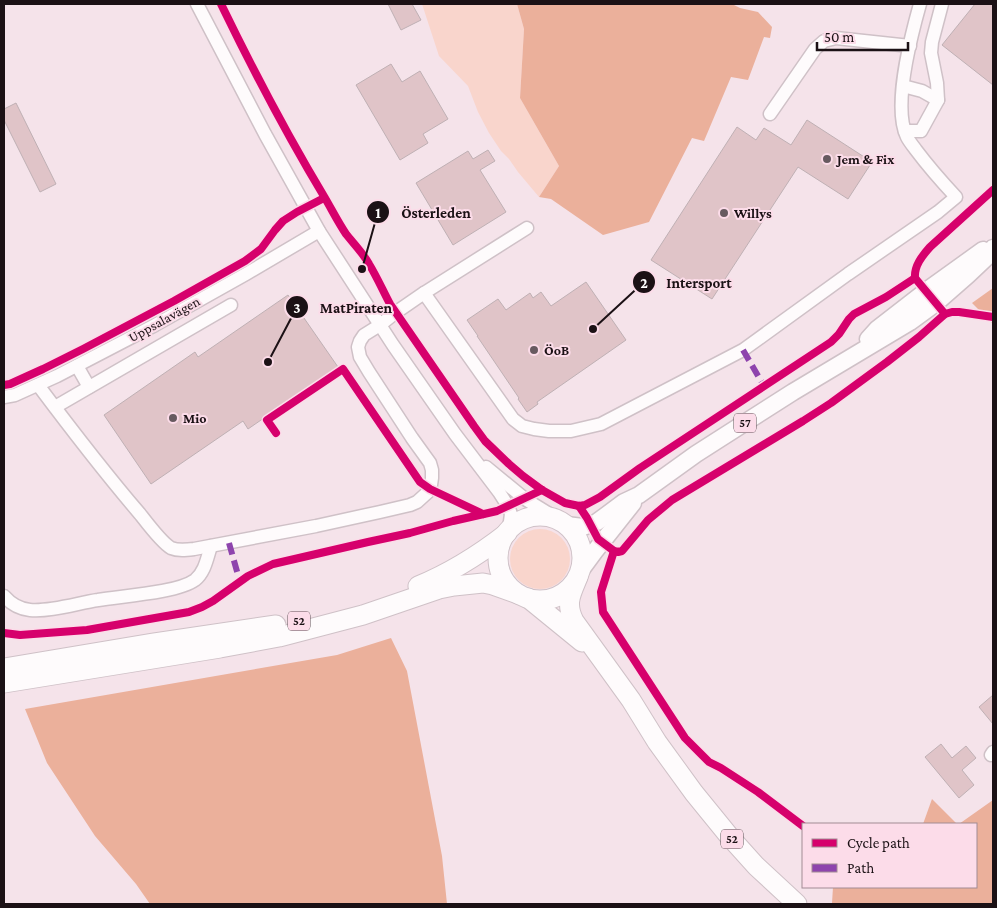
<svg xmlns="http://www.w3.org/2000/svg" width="997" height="908" viewBox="0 0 997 908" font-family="'Crimson Pro',serif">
  <rect width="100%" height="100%" fill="#f5e3ea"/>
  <!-- green -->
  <g fill="#f9d5cc">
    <path d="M422,4H517L524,29L520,98L559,166L539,197L518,172L509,159L501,151L489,133L478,112L468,86L439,56Z"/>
    <circle cx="540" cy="559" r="30"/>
  </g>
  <!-- forest -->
  <g fill="#ebb09b">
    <path d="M517,4H732L740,8L758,12L772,27L770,38L764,37L748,80L731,77L704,141L692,138L649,222L603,235L551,199L539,197L559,166L520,98L524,29Z"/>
    <path d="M993,288V324L972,303Z"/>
    <path d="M391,638L407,671L442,856L447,904H150L136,884L95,836L47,763L25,709L337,655Z"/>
    <path d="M932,799L957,824H923Z"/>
    <path d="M993,800V904H834L832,903L833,887H976V824H959Z"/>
  </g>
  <!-- building -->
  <g fill="#e0c4c8" stroke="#bfb0b4">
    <path d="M388,4H412L421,20L401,30Z"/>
    <path d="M975,4H993V85L942,45Z"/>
    <path d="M391,64L402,82L420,71L448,119L423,134L428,143L400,160L356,85Z"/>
    <path d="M16,103L56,184L40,192L4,120V109Z"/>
    <path d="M807,120L872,162L848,199L798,167L712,299L651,260L737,127L756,140L764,128L791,145Z"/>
    <path d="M488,150L495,161L480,170L506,212L453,245L416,183L468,151L473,159Z"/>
    <path d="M586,282L626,340L537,402L538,404L527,412L518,399L519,398L477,336H478L467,320L498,299L506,310L530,293L533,298L541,292L551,306Z"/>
    <path d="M288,295L338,367L248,429L243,421L151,484L104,415L195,352L198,357Z"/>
    <path d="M993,695V724L979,707Z"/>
    <path d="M941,744L952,758L966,746L976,758L962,770L974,785L959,798L925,757Z"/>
  </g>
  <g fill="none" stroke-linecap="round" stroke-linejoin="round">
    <defs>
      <g id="minor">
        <path d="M197,4L265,134L319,231L393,345L455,434L499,492L508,506L511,514L509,529"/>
        <path d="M903,86L922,91L938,100"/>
        <path d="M770,114L815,49L824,41L836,38L910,46"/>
        <path d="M905,131H921L938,100L937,83L931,53L932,42L942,4"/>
        <path d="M424,293L527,228"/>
        <path d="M77,366L89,387"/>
        <path d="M38,385C71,429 104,472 140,514C147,523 162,543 171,548C178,551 186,550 194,549L316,526L380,512L410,505L417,502L428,492L431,485L432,478V470L430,463L412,438L369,372L360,357L358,347L360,341L364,335L380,325L395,313L424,293L513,419L522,426L534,429L549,431H571L601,424L743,350L848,274L938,212L956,197C942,182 928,166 916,150C913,146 909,141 907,137C892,107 911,36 920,4"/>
        <path d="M4,397L15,395L57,376L155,325L246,274L319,231"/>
        <path d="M55,407L231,305"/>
        <path d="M486,467L525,499L559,520"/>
        <path d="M4,596C11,604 19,609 30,610C50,612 78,603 98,600C121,596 177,593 195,580C205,572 207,558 211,546"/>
        <path d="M991,755L993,752"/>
      </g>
      <g id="major">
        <path d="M868,339L877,329L926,291L983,250"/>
        <path d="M566,525L583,527L597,522L624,502L639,495L696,454L793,392L910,322L936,303L968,275L986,258L993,248"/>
        <path d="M581,570L595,551L633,503"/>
      </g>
      <g id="highway">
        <circle cx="540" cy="558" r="42"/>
        <path d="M578,577C571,594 565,603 574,621L631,700L657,742L694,793L729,836L756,866L797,904"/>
        <path d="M418,586C450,573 480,554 507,533"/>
        <path d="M528,598L582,642"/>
        <path d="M4,668L153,643L276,625"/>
        <path d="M4,683L220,648L279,637L363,615L439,589L454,586L483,583L493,585L518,594"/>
      </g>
    </defs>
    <!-- minor casing -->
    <use href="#minor" stroke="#cfc1c7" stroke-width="15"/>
    <!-- major casing -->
    <use href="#major" stroke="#cfc1c7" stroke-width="19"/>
    <!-- highway casing -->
    <use href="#highway" stroke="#cfc1c7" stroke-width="21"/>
    <!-- minor -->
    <use href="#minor" stroke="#fefbfc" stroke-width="12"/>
    <!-- major -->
    <use href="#major" stroke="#fefbfc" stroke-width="16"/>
    <!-- highway -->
    <use href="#highway" stroke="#fefbfc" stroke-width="19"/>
    <!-- quiet -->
    <g stroke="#8e44ad" stroke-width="6" stroke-dasharray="12 6" stroke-linecap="butt">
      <path d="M743,350L764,386"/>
      <path d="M229,543L240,582"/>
    </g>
    <defs>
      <g id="cycleway">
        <path d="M221,4C253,70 287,135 325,198C332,210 338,222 346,234C354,244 363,253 369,264C377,277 383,291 390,304L474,426L485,441L509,464L523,476L542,490L565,503L579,506L585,505L600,497L640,468L831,342L839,334L849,319L854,314L886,297L915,278"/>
        <path d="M945,314L915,278C914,266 922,256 930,247L993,190"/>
        <path d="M4,385L10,384L43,369L83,349L174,301L245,261L261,249L275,230L283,221L297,212L324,198"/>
        <path d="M276,433L267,420L343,369L420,482L430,489L483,514"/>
        <path d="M579,506L587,518L598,539L614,551L618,552L622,551L648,520L672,500L803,421L831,403L887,362L919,337L945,314L952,312H959L993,317"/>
        <path d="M614,551L601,592L603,612L685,738L709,762L721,768L758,792L803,826"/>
        <path d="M4,633L20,635L87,630L189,612L202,607L213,601L248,576L273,564L368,542L410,533L453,521L497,511L542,490"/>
      </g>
    </defs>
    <!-- cycleway casing -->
    <use href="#cycleway" stroke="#fcdce9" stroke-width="11"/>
    <!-- cycleway -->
    <use href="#cycleway" stroke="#d6006c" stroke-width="8"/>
  </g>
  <!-- markers -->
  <g fill="#675a60" stroke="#fcdce9" stroke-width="2">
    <circle cx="827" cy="159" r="5"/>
    <circle cx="724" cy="213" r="5"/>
    <circle cx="534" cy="350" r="5"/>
    <circle cx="173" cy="418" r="5"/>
  </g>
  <g text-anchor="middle" stroke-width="4" stroke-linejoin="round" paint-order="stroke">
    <!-- shield labels -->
    <g fill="#fcdce9" stroke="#5e4e55" stroke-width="1">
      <rect x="734" y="413.5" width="22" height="19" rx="4"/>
      <rect x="288" y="611.5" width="22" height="19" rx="4"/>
      <rect x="721" y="829.5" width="22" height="19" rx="4"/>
    </g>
    <g font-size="12" font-weight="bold" fill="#1b1115">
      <text x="745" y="427">57</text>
      <text x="299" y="625">52</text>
      <text x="732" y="843">52</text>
    </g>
    <!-- poi labels -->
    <g font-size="14" font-weight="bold" fill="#1b1115" stroke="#fcdce9" text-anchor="start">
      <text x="837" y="164">Jem &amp; Fix</text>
      <text x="734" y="218">Willys</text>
      <text x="544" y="355">ÖoB</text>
      <text x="183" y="423">Mio</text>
    </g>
    <!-- street labels -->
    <g font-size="14" fill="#1b1115" stroke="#fcdce9">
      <text transform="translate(164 319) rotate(-29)" y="5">Uppsalavägen</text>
    </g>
  </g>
  <!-- callouts -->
  <path fill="none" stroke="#1b1115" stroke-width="2" d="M362 269L378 212M593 329L644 282M268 362L297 307"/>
  <g fill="#1b1115" stroke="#fcdce9" stroke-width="2">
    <circle cx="362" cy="269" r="5"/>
    <circle cx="593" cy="329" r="5"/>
    <circle cx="268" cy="362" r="5"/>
    <circle cx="378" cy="212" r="12"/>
    <circle cx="644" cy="282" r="12"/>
    <circle cx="297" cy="307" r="12"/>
  </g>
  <g font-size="15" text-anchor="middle" font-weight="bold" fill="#fff">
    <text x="378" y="218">1</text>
    <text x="644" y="288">2</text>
    <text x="297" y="313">3</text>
  </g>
  <g font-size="15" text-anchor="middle" font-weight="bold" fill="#1b1115" stroke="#fcdce9" stroke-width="4" stroke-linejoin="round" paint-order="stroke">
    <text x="436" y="218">Österleden</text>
    <text x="699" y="288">Intersport</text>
    <text x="356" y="313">MatPiraten</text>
  </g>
  <!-- border -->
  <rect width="997" height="908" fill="none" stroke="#1b1115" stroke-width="10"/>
  <!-- legend -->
  <rect x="802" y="823" width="175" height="65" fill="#fcdce9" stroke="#a28b94"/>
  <rect x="812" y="839" width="25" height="8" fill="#d6006c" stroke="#a28b94"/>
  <text x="847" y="848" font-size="15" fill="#1b1115">Cycle path</text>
  <rect x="812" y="864" width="25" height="8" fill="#8e44ad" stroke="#a28b94"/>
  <text x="847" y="873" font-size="15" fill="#1b1115">Path</text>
  <!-- scale -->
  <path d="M817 42v8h91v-8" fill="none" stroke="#1b1115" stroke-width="2.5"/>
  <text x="824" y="42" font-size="15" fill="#1b1115" stroke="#fcdce9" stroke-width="4" paint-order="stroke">50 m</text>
</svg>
